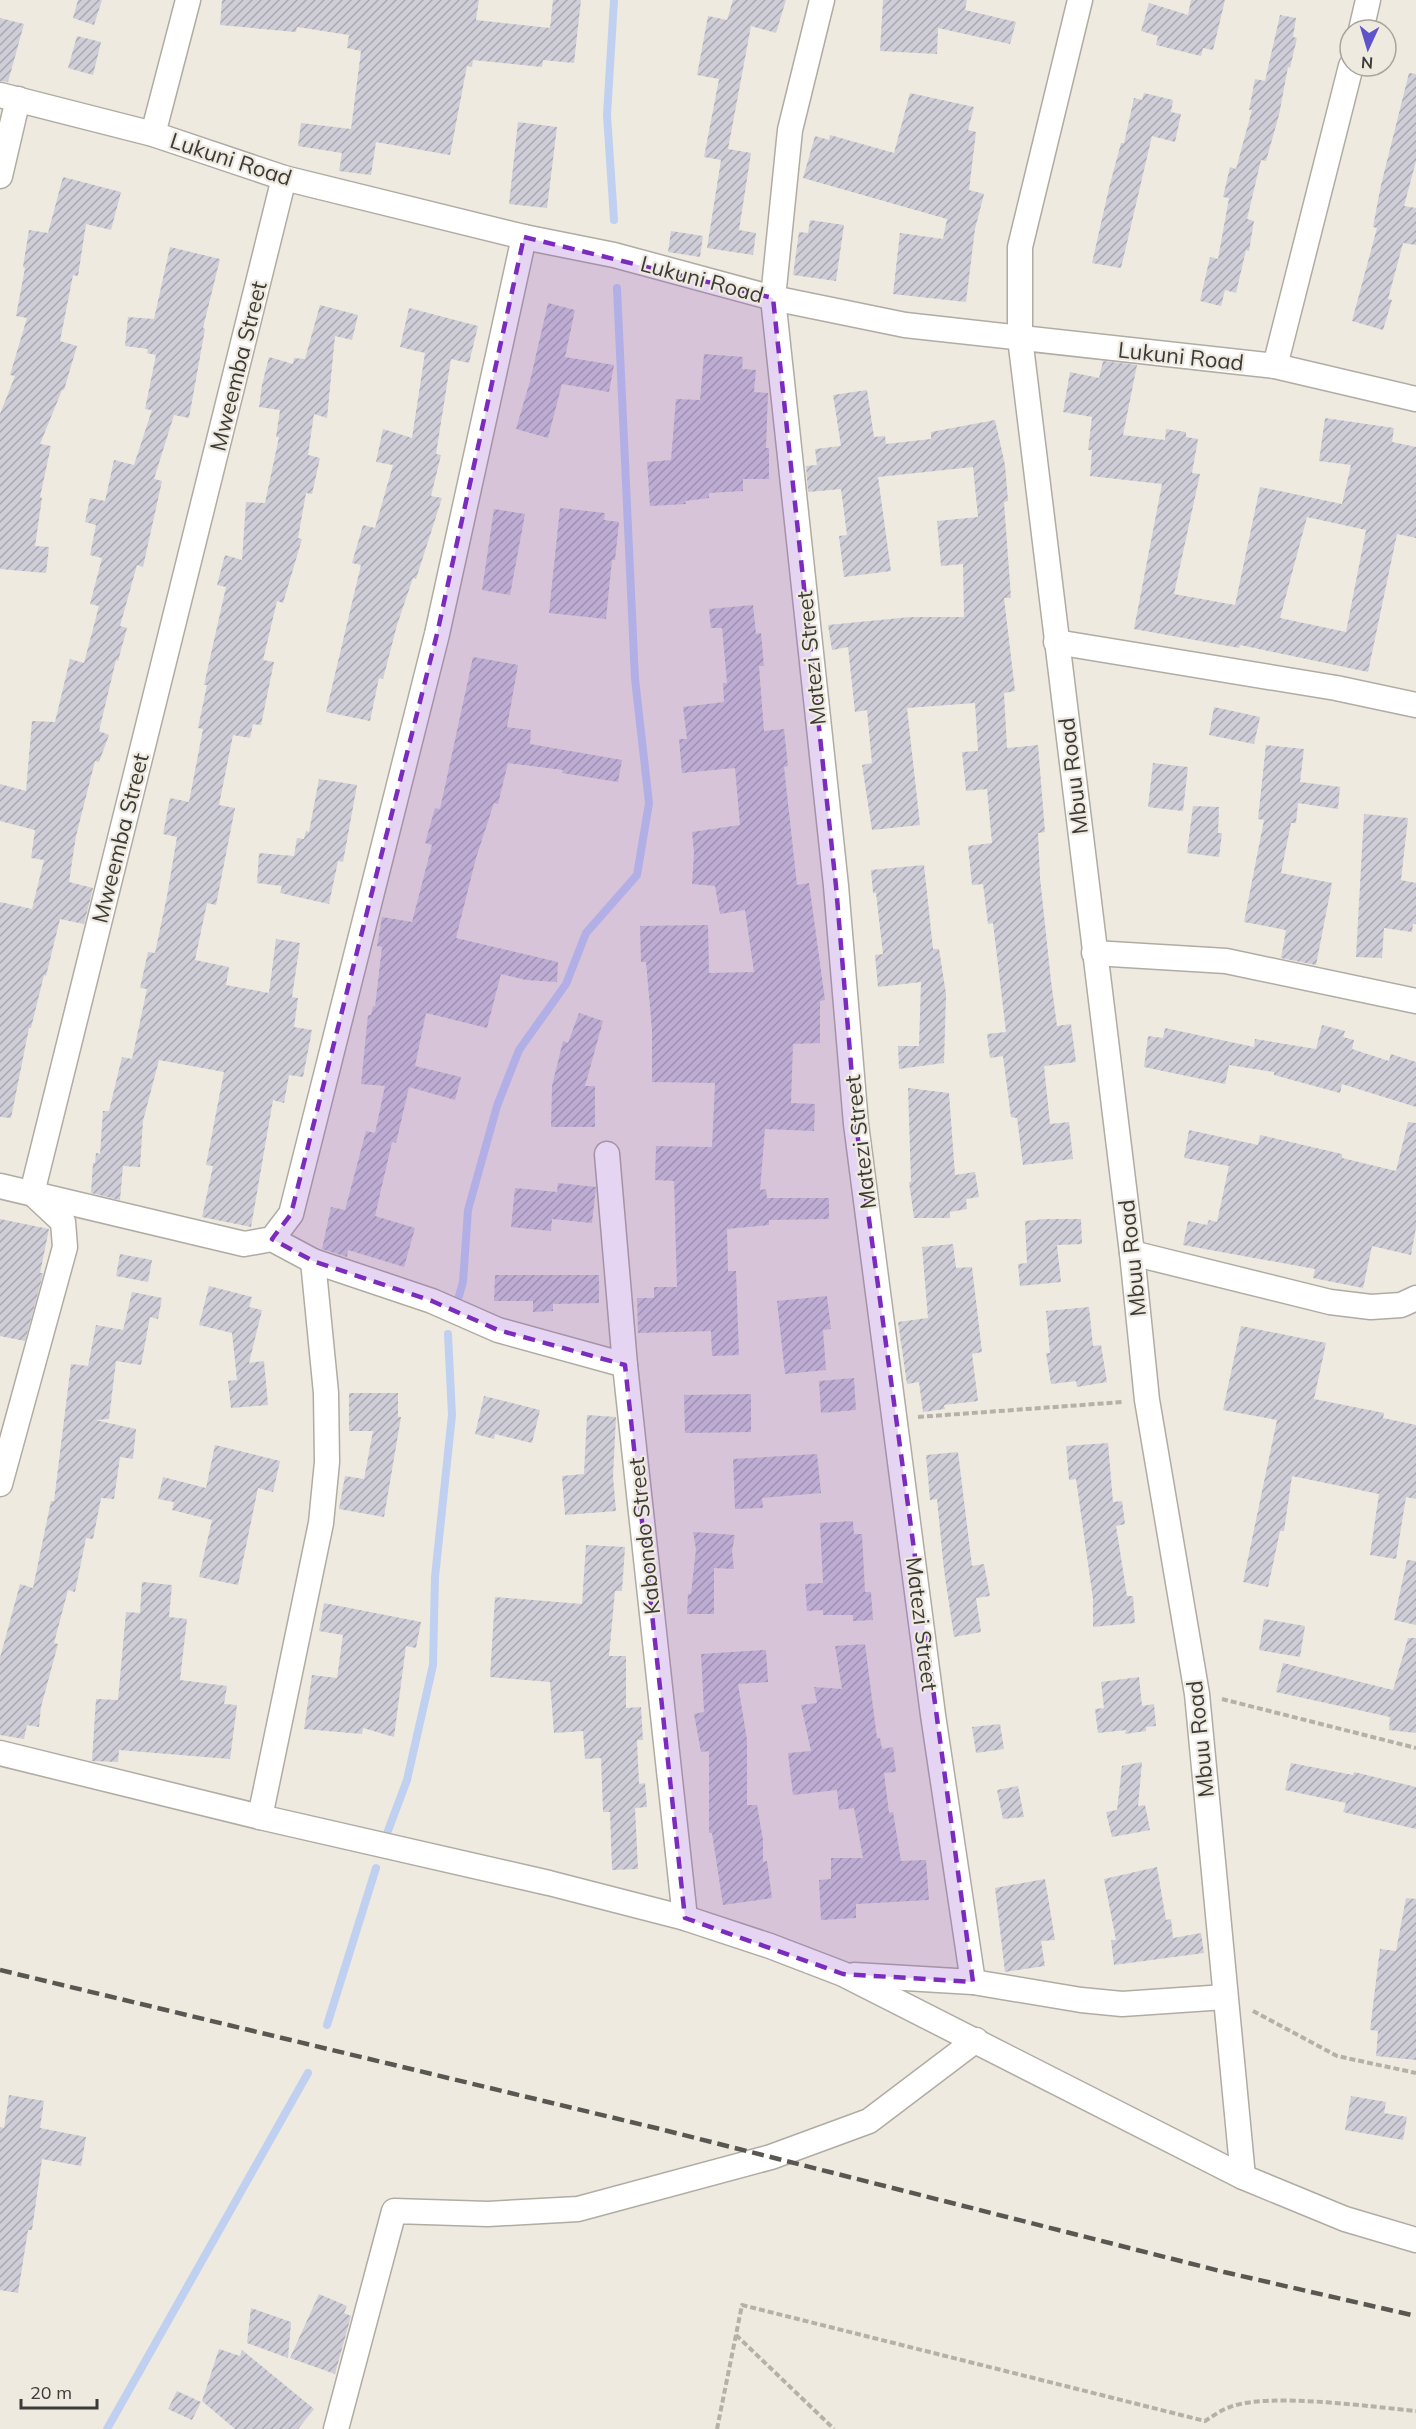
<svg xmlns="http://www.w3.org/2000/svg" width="1416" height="2429" viewBox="0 0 1416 2429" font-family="Mulish,sans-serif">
  <defs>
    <pattern id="building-hatch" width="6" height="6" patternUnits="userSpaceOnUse" patternTransform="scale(1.5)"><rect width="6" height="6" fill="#cfcdd7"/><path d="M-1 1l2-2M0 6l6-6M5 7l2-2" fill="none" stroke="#a9a8af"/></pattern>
  </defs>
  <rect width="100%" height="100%" fill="#efeae0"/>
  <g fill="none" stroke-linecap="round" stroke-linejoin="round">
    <!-- stream -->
    <g stroke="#c0d0f0" stroke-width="8">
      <path d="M614,220L607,115L614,0"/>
      <path d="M459,1296L463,1282L468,1210L497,1106L519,1050L566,984L586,933L637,875L649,803L635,679L617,288"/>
      <path d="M386,1836L407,1780L433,1665L435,1577L452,1415L448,1334"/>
      <path d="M327,2025L376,1868"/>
      <path d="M107,2429L308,2073"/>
    </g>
  </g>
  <!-- building -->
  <g fill="url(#building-hatch)" fill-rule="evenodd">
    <path d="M78,0H102L94,25L73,18Z"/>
    <path d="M222,0H479L476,20L550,28L553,0H581L574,63L543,60L542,67L473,60L472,67L467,66L450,155L376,142L371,175L339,171L342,153L298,146L301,123L351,129L361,51L347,48L349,35L297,27L296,32L220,25Z"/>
    <path d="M733,0H786L776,33L751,26L728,149L751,153L739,230L756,233L753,255L707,248L721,160L704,157L719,79L697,75L708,16L727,20Z"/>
    <path d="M883,0H967L965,10L1016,22L1010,44L938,28L937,54L880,51Z"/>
    <path d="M1191,0H1225L1213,50L1203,48L1201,56L1156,45L1158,36L1141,31L1149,3L1188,15Z"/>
    <path d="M1280,15L1296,18L1293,37L1297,38L1290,68L1288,67L1279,115L1266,161L1261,160L1247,219L1254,221L1249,251L1246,250L1236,293L1225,290L1221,306L1200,301L1210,257L1218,259L1229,198L1223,197L1230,167L1236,169L1252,110H1249L1255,79L1265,81Z"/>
    <path d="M0,18L24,24L8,82L0,81Z"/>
    <path d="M77,36L101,42L93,75L68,68Z"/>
    <path d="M1409,73L1416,74V161L1404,206L1416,208V245L1403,243L1388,299L1392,300L1383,330L1352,321L1377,228L1373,227L1381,185Z"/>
    <path d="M910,93L974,107L968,130L976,132L969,190L984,194L975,229L966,302L893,294L900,233L943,239L947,219L803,178L815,136L829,140L830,135L894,153Z"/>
    <path d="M1144,93L1173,100L1171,112L1181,114L1175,142L1152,136L1121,268L1092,263L1109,188L1121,143H1124L1134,98L1142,100Z"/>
    <path d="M518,122L557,127L547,208L509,204Z"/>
    <path d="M63,177L121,192L111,230L86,224L78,276L73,275L60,341L77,346L64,390H62L40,444L51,446L40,497L42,498L35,546L49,547L46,573L0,569V414L15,376L10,375L27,318L16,316L25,268L23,267L29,230L48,233Z"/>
    <path d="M810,220L844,225L836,281L793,275L799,232L808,233Z"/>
    <path d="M671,231L703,236L700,257L668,252Z"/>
    <path d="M170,247L220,259L203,328L205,329L189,418L174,415L154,479L162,481L143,567L137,565L120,626L127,628L118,661L116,660L99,731L109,735L99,762L95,761L76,836L69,882L93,888L84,924L60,919L46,976L44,975L31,1028H29L11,1118L0,1117V902L32,909L44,860L31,858L35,830L0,821V784L26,791L32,721L55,722L70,659L84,663L99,606L90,604L102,558L90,555L96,525L85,522L90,498L105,501L114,460L134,465L152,410L145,409L156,355L147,353L148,349L125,346L128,317L154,319Z"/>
    <path d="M548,303L575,310L565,357L614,365L609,392L562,384L548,438L516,429L530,381Z"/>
    <path d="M320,305L358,315L352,340L335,336L327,418L314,414L308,455L320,458L312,494L306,493L298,538L302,539L283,603L277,601L263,660L274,662L261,725L253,724L250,738L233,735L219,805L235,808L216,905L207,903L195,960L229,967L226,985L269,993L276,939L300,943L292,997L298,998L294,1027L312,1030L303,1077L289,1075L284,1103L273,1100L251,1227L202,1217L213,1166L206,1165L224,1072L159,1060L143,1121L140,1167L123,1166L120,1200L91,1193L93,1163H95L96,1153L100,1154L103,1111H109L122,1057L132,1059L147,989L140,988L148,952L155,953L167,896L177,837L163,834L170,798L189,802L203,729L198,728L207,685H204L226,587L217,585L225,555L242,560L246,502L265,503L279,437H276L280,410L259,407L262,385L269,357L293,364L294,358L305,359Z"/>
    <path d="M409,308L478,326L469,363L451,359L436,454L441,455L431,496L442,498L416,579L413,578L397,625L383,679L379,678L370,721L326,712L361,565L352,563L363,525L375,528L393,465L376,462L383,429L412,438L425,353L400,347Z"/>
    <path d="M704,354L743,357L742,369L756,370L754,392L768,393L766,448H769V479H743V491L709,493V498L685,501L686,504L650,506L647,462L671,460L676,399L700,400Z"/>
    <path d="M1103,361L1137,365L1123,435L1165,440L1166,429L1186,432V437L1198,439L1192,473L1200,474L1174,594L1235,605L1260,487L1342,504L1351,465L1319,461L1325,418L1394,428L1392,442L1416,447V538L1397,534L1368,672L1240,645L1239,648L1134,629L1162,484L1090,476L1092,450H1088L1092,417L1063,412L1070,372L1099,378ZM1307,517L1366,530L1346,632L1280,618Z"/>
    <path d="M867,390L874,437L885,436L886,444L931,439V432L995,420L1005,465L1008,501L1004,502L1011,598H1004L1015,691L1004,693L1007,748L1038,745L1045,832L1038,833L1040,878L1051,981L1057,1026L1071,1024L1076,1062L1044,1066L1050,1124L1069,1122L1073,1159L1023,1165L1017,1118L1011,1117L1003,1056L990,1058L987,1034L1006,1032L993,923L988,924L983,884L972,885L968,846L992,843L987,789L966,791L962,752L978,751L975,703L907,708L920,825L872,830L862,765L872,763L867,710L855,712L848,647L832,650L828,625L911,617H964L963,564L941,566L937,521L978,517L973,467L878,477L891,571L844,577L839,536L847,535L841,489L808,492L806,466L817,465L815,449L841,446L833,395Z"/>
    <path d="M560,508L605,513L604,520L619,522L615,560H612L606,619L549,613Z"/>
    <path d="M494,509L525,514L510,595L482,590Z"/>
    <path d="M753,605L756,634L761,633L764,666H759L764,731L784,729L788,766L784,767L797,885L809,883L825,1000L820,1001V1043L793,1044L791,1103L815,1104L814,1131L765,1129L760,1190L766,1189L767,1198H829V1219L769,1220V1225L727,1229L728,1271H736L739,1355L712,1356L711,1331L638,1333L637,1298H654V1287H677L674,1181L655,1180L656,1146L712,1147L715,1083L652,1082V1030L646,962H641L640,926L708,925L709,973L754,972L745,910L720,914L715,886L692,884L694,853L692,832L740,825L735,768L682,773L679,739H687L683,707L724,702L723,683H727L722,628H711L709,609Z"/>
    <path d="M473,657L518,665L507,727L531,730L530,744L622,760L618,782L562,773L563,770L508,763L498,804L494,803L476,858L456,938L558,962L557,982L526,980L501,974L487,1028L426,1013L415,1066L461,1077L455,1100L409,1087L396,1143L392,1142L375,1216L415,1228L404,1267L348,1250L347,1257L322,1249L331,1207L345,1210L366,1131L375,1133L385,1086L361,1084L368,1015H371L373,1006L375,1007L382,947L377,946L382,917L412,922L432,845L425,843L435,808L440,809Z"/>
    <path d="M1214,707L1260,717L1254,744L1209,735Z"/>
    <path d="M1266,745L1304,749L1300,782L1340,787L1338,809L1298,803L1296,823H1291L1281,873L1332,883L1316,965L1281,958L1286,930L1244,922L1264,820L1258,819Z"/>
    <path d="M1153,763L1188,767L1183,811L1148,807Z"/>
    <path d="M319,779L357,785L343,862L338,861L329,904L280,893L282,886L257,883L259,853L294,856L297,838L304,839L306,831L309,832Z"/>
    <path d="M1193,806L1219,807L1218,833H1222L1219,857L1187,853Z"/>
    <path d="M1364,814L1408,818L1401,880L1416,883V924H1413L1412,932L1384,928L1382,958L1356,957Z"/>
    <path d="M924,865L933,949H939L946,994L944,1063L899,1069L898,1046H919L921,982L878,987L875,955L883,954L876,893H873L871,870Z"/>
    <path d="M579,1013L603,1021L585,1086H595V1127H551L552,1086L563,1041L568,1043Z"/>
    <path d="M1322,1025L1345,1031L1343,1037L1354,1040L1352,1049L1389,1061L1391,1054L1416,1062V1107L1342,1084L1340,1093L1274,1075V1072L1229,1065L1225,1084L1144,1067L1148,1036L1163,1038L1165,1028L1254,1047L1255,1039L1316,1049Z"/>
    <path d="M908,1088L949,1093L955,1175L975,1172L979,1197L966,1199L967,1209L950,1212V1218H914L909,1182H911Z"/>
    <path d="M1408,1122L1416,1123V1227L1411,1255L1372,1246L1363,1288L1313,1278L1315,1269L1183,1245L1188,1221L1207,1225L1209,1220L1217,1222L1229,1166L1184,1158L1189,1130L1258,1145L1260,1135L1342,1154V1158L1396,1171Z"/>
    <path d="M558,1183L596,1187L592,1223L552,1219L551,1231L511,1227L515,1188L557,1192Z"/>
    <path d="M0,1219L49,1229L40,1273H43L42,1278L25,1341L0,1336Z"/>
    <path d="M1045,1219H1081L1082,1244L1057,1245L1061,1282L1020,1286L1018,1264L1027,1263L1025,1221Z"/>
    <path d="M953,1244L956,1268L972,1267L982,1352L972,1354L978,1401L944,1405L945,1409L923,1412L919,1382L907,1384L898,1322L928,1318L922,1247Z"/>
    <path d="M120,1254L152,1260L148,1282L116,1276Z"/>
    <path d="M495,1275H599V1303L553,1304V1311L533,1312V1301H494Z"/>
    <path d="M209,1286L252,1297L249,1307L262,1310L249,1363L264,1361L268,1405L231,1408L228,1381L237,1380L232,1333L199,1325Z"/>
    <path d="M132,1292L162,1298L158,1319L150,1317L141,1365L116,1361L109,1419L95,1420L136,1429L133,1459L120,1457L114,1499L101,1498L93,1539L86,1538L75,1592L68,1590L54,1643L58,1644L41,1707L39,1727L27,1725L24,1739L0,1735V1658L20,1584L33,1588L51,1501H54L71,1364L88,1366L96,1325L123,1330Z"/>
    <path d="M827,1296L831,1329L823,1330L826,1370L785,1374L777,1301Z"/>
    <path d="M1089,1307L1093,1346L1101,1345L1107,1382L1077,1387L1076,1381L1051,1384L1046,1353H1050L1046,1311Z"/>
    <path d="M1241,1326L1326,1343L1314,1399L1384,1413L1383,1418L1416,1425V1499L1406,1497L1396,1559L1370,1555L1379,1494L1292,1476L1284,1531H1280L1268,1587L1243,1582L1277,1420L1223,1410Z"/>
    <path d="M854,1378L856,1410L821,1413L819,1381Z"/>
    <path d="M349,1393H398V1417H401L384,1517L339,1509L345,1476L364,1479L373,1431H349Z"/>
    <path d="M751,1394V1432L685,1433L684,1395Z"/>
    <path d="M484,1396L540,1410L532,1443L495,1434L494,1439L475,1434Z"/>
    <path d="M587,1415L616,1417L613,1477L616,1511L565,1515L562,1476L584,1474Z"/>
    <path d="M1108,1443L1113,1502L1122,1501L1125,1524L1116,1526L1127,1596H1133L1135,1623L1093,1627V1599L1076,1479L1069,1480L1066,1446Z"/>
    <path d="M215,1445L280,1461L273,1492L258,1488L238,1585L199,1577L212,1520L172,1510L174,1502L158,1499L163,1477L206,1488Z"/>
    <path d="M958,1452L972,1566L984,1564L990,1596L976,1598L981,1632L954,1637L944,1570L937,1499L930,1500L926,1455Z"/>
    <path d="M817,1454L821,1493L762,1498L763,1508L735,1509L733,1459Z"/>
    <path d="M853,1521L854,1534H862L865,1592H871L873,1620L853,1621V1615H823V1610L807,1611L805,1584L823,1583L820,1523Z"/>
    <path d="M693,1532L735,1535L732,1551L734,1569L714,1568V1614H687L688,1594H691L696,1549Z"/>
    <path d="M586,1545L625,1547L622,1591H615L609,1656H626V1708L641,1707L643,1740H637L639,1784L645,1783L647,1807L635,1808L638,1869L612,1870L610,1812H603L601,1758L585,1759L583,1731L554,1733L550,1682L490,1677L495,1597L582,1604Z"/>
    <path d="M1407,1560L1416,1561V1625L1394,1620Z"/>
    <path d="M142,1582L172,1585L169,1617L187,1619L180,1680L227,1686L224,1704L237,1705L230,1759L119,1750L118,1762L92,1761L96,1699L118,1700L126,1612L140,1613Z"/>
    <path d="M324,1603L421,1622L416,1648L406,1646L394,1737L363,1728L362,1734L304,1729L312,1675L337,1678L343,1635L319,1631Z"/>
    <path d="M1264,1619L1305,1626L1300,1657L1259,1650Z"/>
    <path d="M1408,1638H1416V1733L1389,1730L1390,1717L1276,1692L1283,1663L1393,1690Z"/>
    <path d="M865,1644L877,1738H880L882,1749L893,1747L896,1772L884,1773L889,1813L893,1812L901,1861L926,1860L929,1900L856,1904V1918L821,1920L819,1880L831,1879V1858H863L854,1808L839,1810L837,1790L793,1795L788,1753L811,1751L801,1705L817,1703L814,1687L842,1689L835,1646Z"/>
    <path d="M766,1650L768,1682L738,1684L747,1740V1805H757L763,1840V1862L767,1861L772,1898L723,1905L712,1833H709V1751L701,1752L694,1714L704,1712L701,1654Z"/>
    <path d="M1139,1677L1142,1706L1154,1704L1156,1726L1146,1727V1731L1125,1734L1126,1730L1098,1733L1095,1709L1104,1708L1101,1682Z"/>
    <path d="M1000,1724L1004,1749L976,1753L972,1727Z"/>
    <path d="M1142,1762L1138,1806L1145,1805L1150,1830L1112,1837L1106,1812L1117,1810L1122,1766Z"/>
    <path d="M1291,1763L1353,1775L1354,1772L1416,1787V1829L1343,1812L1346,1803L1285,1790Z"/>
    <path d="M1018,1786L1024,1817L1003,1819L997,1790Z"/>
    <path d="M1157,1867L1166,1920L1171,1919L1173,1938L1201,1933L1204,1953L1114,1965L1111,1940H1116L1104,1879Z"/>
    <path d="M1045,1879L1055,1940L1041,1941L1045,1966L1005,1972L995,1888Z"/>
    <path d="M1406,1898L1416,1899V2060L1376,2056L1378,2031L1370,2030L1380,1949L1396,1951Z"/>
    <path d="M9,2095L44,2101L40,2128L86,2137L81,2166L42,2159L32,2230H28L18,2293L0,2290V2127L4,2128Z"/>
    <path d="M1351,2096L1386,2102L1384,2113L1407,2117L1403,2140L1345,2130Z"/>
    <path d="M319,2294L347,2306L344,2313L351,2316L335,2374L290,2358Z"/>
    <path d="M251,2308L291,2322L288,2358L247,2343Z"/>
    <path d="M219,2349L240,2356L242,2350L314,2409L298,2429H235L202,2401Z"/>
    <path d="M177,2391L201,2402L192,2420L168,2409Z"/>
  </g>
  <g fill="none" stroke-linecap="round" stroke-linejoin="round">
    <defs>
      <g id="minor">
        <path d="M822,0L790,130L773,298L836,886L856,1124L933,1715L973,1982"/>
        <path d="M1080,0L1020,247V338L1132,1253L1147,1400L1197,1694L1243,2177"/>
        <path d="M1361,30L1368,0"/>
        <path d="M0,95L153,134L284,178L524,237L614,255L773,298L905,325L1275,366L1416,399"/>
        <path d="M153,134L188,0"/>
        <path d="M0,176L18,99"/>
        <path d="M1275,366L1351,66"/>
        <path d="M1056,642L1336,688L1416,705"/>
        <path d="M1094,953L1226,961L1416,1001"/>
        <path d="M607,1154L625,1365L685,1918"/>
        <path d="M0,1186L244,1244L272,1239L291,1214L437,634L524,237"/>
        <path d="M272,1239L313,1261L432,1301L498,1330L625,1365"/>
        <path d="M1132,1253L1330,1302L1371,1307L1401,1305L1416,1298"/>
        <path d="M0,1484L65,1247L63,1222L32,1193L284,178"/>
        <path d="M0,1753L260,1817L549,1883L685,1918L770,1946L843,1974L1243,2177L1345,2219L1416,2240"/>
        <path d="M260,1817L321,1523L327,1462L326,1393L313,1261"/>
        <path d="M854,1975L973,1982L1081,2000L1122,2004L1225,1997"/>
        <path d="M336,2429L394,2211L488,2214L578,2209L771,2157L869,2121L976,2040"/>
      </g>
    </defs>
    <!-- minor casing -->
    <use href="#minor" stroke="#b0aca3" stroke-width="27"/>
    <!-- path -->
    <g stroke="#b5b1a9" stroke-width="4" stroke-dasharray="6 3" stroke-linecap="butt">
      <path d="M918,1417L1123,1402"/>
      <path d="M1222,1699L1416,1748"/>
      <path d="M1253,2011L1337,2056L1416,2073"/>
      <path d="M736,2335L834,2429"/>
      <path d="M717,2429L742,2305L1205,2421C1213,2416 1221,2410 1230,2407C1267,2392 1373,2407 1416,2411"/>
    </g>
    <!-- minor -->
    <use href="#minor" stroke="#fff" stroke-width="24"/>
    <!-- rail -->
    <path stroke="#595752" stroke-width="4.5" stroke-dasharray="12 6" stroke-linecap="butt" d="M0,1970L660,2129L1224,2272L1416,2316"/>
  </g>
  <!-- marked area -->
  <path fill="#7b2cbf" fill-opacity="0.2" stroke="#7b2cbf" stroke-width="4.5" stroke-dasharray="12 8" stroke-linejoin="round" d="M524,237L773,298L836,886L856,1124L973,1982L843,1974L685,1918L625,1365L498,1330L432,1301L313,1261L272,1239L291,1214L362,932L437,634Z"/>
  <g text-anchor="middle" stroke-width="4.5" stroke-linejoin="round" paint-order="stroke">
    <!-- street labels -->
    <g font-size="22" fill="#3d3b37" stroke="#efeae0">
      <text transform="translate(231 159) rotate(18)" y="8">Lukuni Road</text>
      <text transform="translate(702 279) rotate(15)" y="8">Lukuni Road</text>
      <text transform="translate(1181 356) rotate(6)" y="8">Lukuni Road</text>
      <text transform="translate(238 366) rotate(-76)" y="8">Mweemba Street</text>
      <text transform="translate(811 658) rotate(-96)" y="8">Matezi Street</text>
      <text transform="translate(1073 776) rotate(-97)" y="8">Mbuu Road</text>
      <text transform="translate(120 838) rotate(-76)" y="8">Mweemba Street</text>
      <text transform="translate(860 1142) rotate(-97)" y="8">Matezi Street</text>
      <text transform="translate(1132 1258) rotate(-96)" y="8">Mbuu Road</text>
      <text transform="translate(644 1536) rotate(-96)" y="8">Kabondo Street</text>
      <text transform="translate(922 1624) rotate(83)" y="8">Matezi Street</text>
      <text transform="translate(1200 1739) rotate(-96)" y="8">Mbuu Road</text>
    </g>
  </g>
  <!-- north arrow -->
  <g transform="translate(1368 48) rotate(184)"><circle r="28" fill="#efeae0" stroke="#a8a49c" stroke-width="1.5"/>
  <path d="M0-4.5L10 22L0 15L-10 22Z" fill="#5e53cb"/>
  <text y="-9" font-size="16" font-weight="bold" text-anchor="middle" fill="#3d3b37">N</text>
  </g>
  <!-- scale -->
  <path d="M21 2399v9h76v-9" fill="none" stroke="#3d3b37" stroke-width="3"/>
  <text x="30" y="2399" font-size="18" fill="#3d3b37" stroke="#efeae0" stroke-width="4.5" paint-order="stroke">20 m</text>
</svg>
